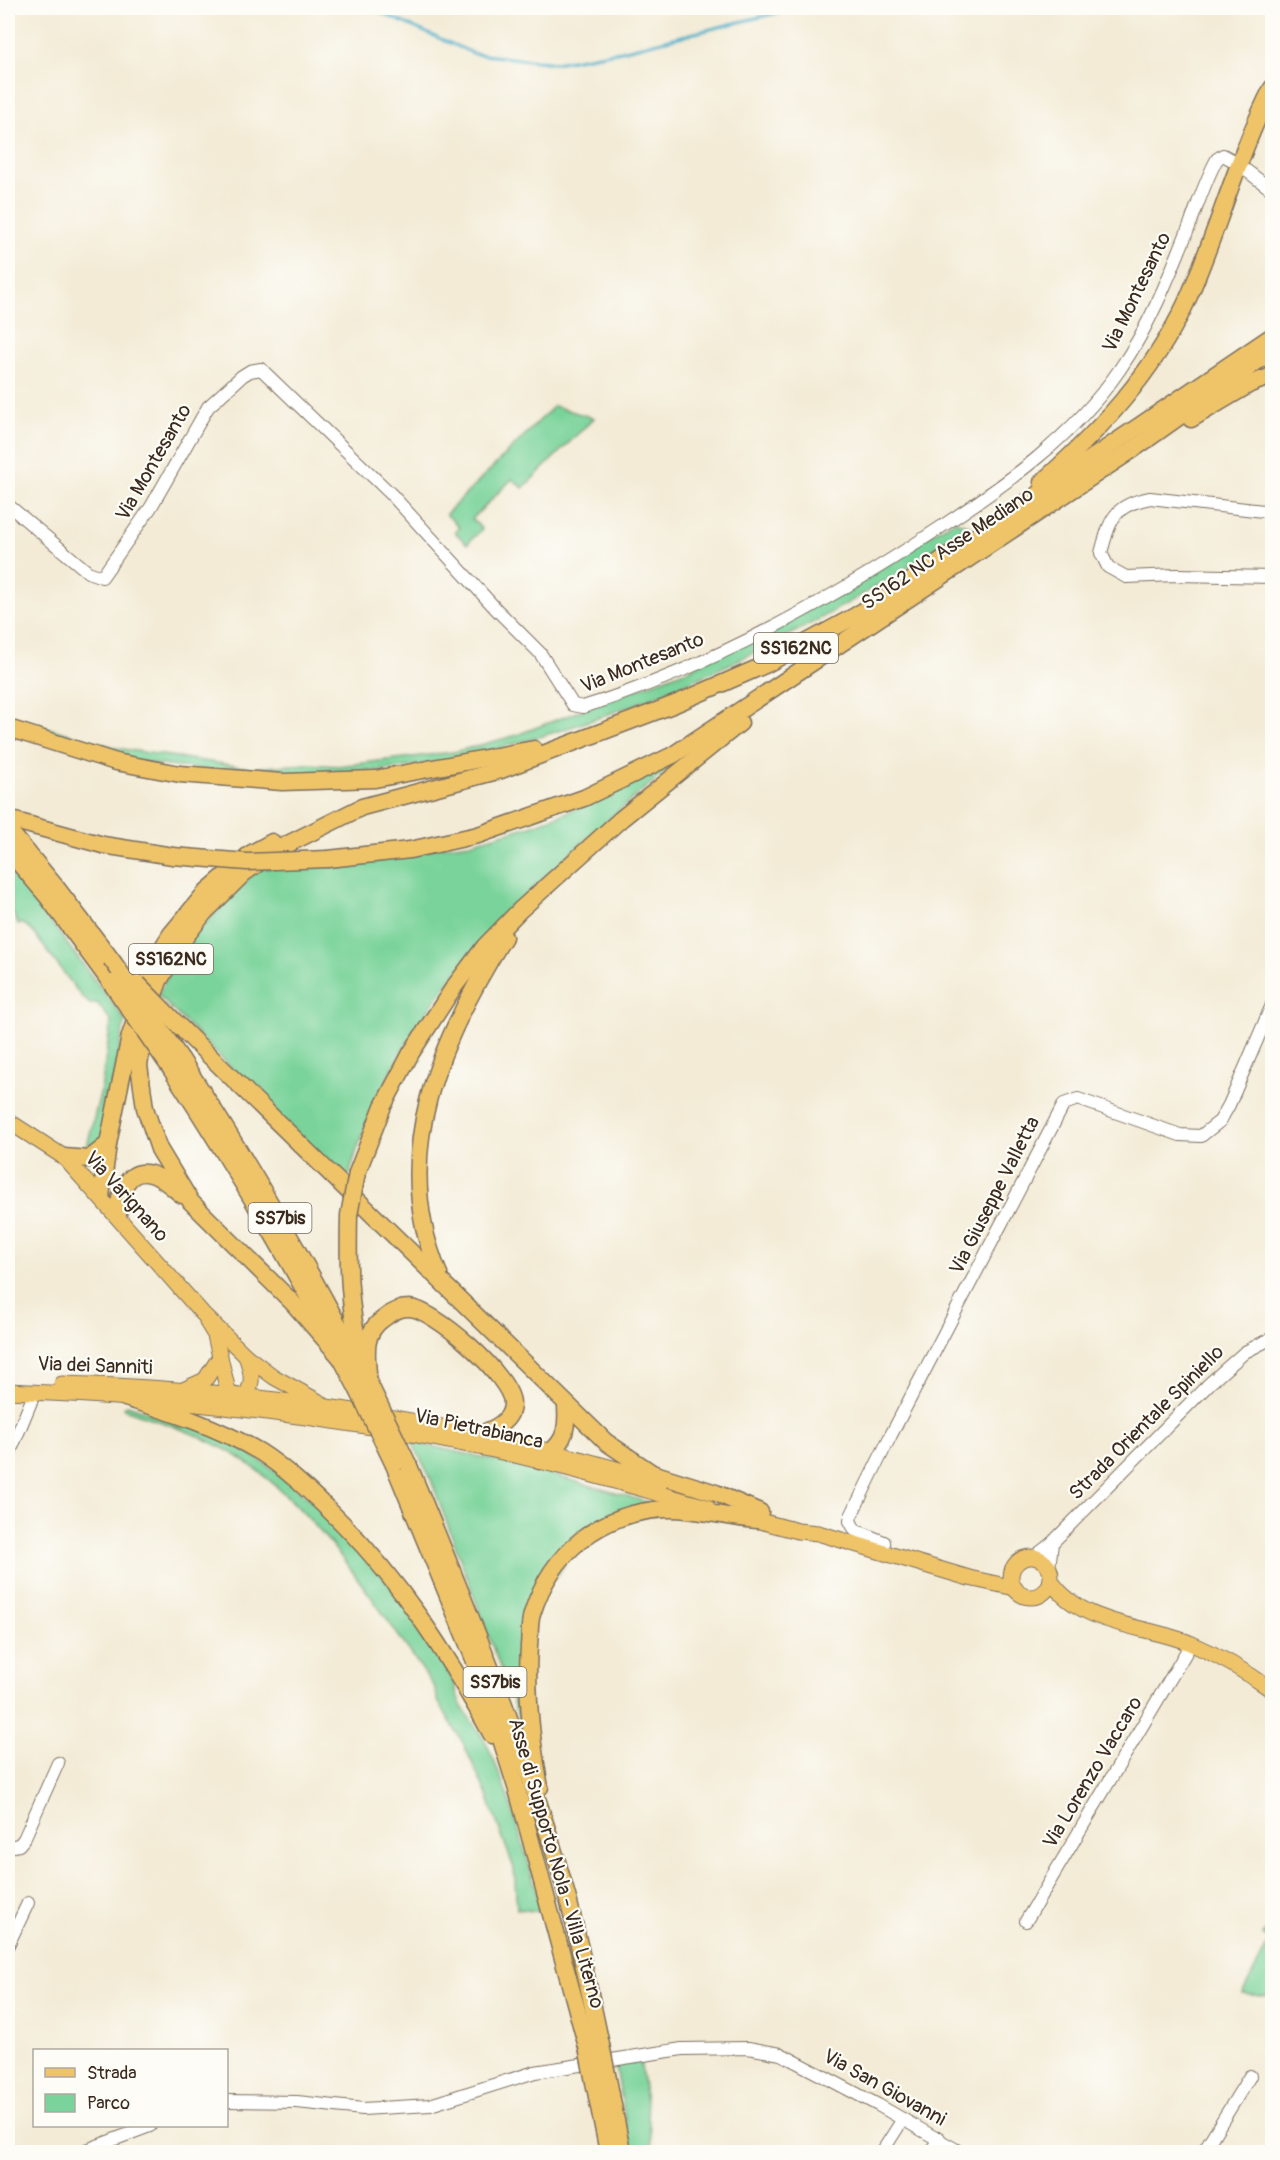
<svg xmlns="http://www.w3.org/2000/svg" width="1280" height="2160" viewBox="0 0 1280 2160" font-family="Pangolin,sans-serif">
  <rect width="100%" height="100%" fill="#fdfcf7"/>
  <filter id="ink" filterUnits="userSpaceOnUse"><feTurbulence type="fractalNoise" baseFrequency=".0167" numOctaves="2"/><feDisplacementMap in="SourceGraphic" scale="12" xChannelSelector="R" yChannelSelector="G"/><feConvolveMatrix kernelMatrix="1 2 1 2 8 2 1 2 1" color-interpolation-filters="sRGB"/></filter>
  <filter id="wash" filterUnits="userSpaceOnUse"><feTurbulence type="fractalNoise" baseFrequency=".008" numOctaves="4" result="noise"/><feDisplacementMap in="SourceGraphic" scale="24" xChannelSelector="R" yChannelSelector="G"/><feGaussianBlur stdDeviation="1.35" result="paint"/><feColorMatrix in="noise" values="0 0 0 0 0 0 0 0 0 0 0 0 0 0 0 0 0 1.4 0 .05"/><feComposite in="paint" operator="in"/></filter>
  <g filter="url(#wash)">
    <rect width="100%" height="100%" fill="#f3ebd6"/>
    <!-- green -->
    <g fill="#79d39a" stroke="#5a7e5c" stroke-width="1.5">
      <path d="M554,406L594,418L523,488L512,479L472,519L482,529L467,544L455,532L459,527L446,514Z"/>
      <path d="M954,521L970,526C781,658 509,782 274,776C250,776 226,771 202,769C182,767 161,766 141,762C96,751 52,737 8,724V716L116,748L250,768L308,764L338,766L454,752L514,736L690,669Z"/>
      <path d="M673,765C532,883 397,998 347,1183L158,995L185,945L258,869L470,843L534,825L580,807Z"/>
      <path d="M8,866L125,1020L103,1140L85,1154L101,1090L111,1021L97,1003L90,1004L82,997L33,932L24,924H18L8,903Z"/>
      <path d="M127,1405C156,1415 186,1423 214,1435C308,1477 400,1586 450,1675C456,1684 456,1696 461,1705C469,1719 481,1732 488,1747C512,1799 526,1857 543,1912L517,1909L514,1868L486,1793L462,1741L438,1701L435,1688C381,1612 317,1507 237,1456C203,1435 165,1423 127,1410L124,1408Z"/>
      <path d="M412,1442L522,1466L651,1503L595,1522L523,1622L520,1650L525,1735L430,1477Z"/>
      <path d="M1272,1921V1997L1242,1994L1270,1940L1263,1935Z"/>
      <path d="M640,2059L653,2152H631L615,2062Z"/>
    </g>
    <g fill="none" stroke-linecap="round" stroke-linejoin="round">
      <!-- stream -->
      <path stroke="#49aec9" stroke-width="3" d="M370,8L475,54L555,63L621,51L797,8"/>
    </g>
  </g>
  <g filter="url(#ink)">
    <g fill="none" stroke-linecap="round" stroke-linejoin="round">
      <defs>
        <g id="minor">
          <path d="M1247,171L1272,190"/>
          <path d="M8,505L88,572L102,577L151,507L208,407L242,376L250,371L261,369L391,494L496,609L540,653L573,705L583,707C709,668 828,602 938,529C1006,484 1073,438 1120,369C1151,324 1171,272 1191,222C1199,201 1206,179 1217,159L1223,155L1234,161"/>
          <path d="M1272,512L1150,498C1113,505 1110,520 1101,553L1108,567L1126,577L1177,575L1272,577"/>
          <path d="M8,1457L35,1392"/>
          <path d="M885,1554L884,1542L855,1530L850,1521L851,1516L891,1435L1064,1104L1078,1099L1180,1135L1201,1136L1220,1121L1229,1105L1272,1005"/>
          <path d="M1033,1558L1052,1543L1210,1383L1245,1352L1272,1338"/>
          <path d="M1049,1568L1052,1543"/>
          <path d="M8,1847L19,1845L24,1839L58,1763"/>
          <path d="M1026,1921L1191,1644"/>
          <path d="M8,1945L28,1903"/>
          <path d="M226,2101L297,2102L363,2109L430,2105L535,2072L682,2049L748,2048L781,2054L878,2105L960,2152"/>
          <path d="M81,2152L150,2126"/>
          <path d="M882,2152L903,2119"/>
          <path d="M931,2152L939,2138"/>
          <path d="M1203,2152L1250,2076"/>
        </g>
        <g id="major">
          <path d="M8,1121L64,1157L203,1314L246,1356L274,1377L321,1403"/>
          <path d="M220,1357L231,1404"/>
          <path d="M62,1384C264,1389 468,1424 661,1482"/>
          <path d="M183,1390L205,1380L220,1357L215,1335L207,1322"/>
          <path d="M8,1391C166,1397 324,1415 479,1447C556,1463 631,1486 707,1507"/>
          <path d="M239,1402C255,1389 253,1374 246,1356"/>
          <path d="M745,1517L798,1531L818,1533L969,1578L1015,1588"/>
          <circle cx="1031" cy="1577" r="20"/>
          <path d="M1051,1581C1081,1626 1146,1625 1192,1644C1220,1656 1248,1673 1272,1690"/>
        </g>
        <g id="highway">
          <path d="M1191,419L1250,384L1272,376"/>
          <path d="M1042,482C1100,430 1152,375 1186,303C1217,234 1238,154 1272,88"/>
          <path d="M8,728L116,762L180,774L282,782L375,779L534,749"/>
          <path d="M8,819L103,845L173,856"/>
          <path d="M8,829L56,887L111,959"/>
          <path d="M8,850L47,896L111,983"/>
          <path d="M328,859L410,850L478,835L584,798L673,755L1135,448L1272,351"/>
          <path d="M186,1033L606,1442L652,1473L716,1493L760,1512"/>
          <path d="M181,1059C250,1164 311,1271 369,1383"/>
          <path d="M171,1069C239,1173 301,1279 358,1390"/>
          <path d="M64,1157L89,1159L108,1144L130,1036L156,958L171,934L206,892L250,854L272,842"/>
          <path d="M357,1173L383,1106L411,1053L454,987L485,946L520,910L621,819L740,723"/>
          <path d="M101,1197L108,1144"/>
          <path d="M349,1215C348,1260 348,1306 360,1350"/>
          <path d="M118,1216C118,1196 127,1164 154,1175C164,1179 173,1188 182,1195"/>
          <path d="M439,1274C388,1155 440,1040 504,937"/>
          <path d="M341,1358L292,1302L191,1202L159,1149L145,1108L139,1065L150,1006L159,981L183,940L204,913L244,873L284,846L362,807L501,770L675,704L767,664L855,616L900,588L1272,336"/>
          <path d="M368,1373C366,1352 364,1332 383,1319C389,1314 399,1308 408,1308C433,1307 513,1378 512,1404C512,1422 492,1430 477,1435"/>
          <path d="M125,1398C172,1412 217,1427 260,1452C285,1468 308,1490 330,1511C397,1576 446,1652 492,1735"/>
          <path d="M539,1461C563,1444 568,1435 566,1406"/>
          <path d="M394,1465L481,1676L518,1793L587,2047"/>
          <path d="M409,1466C468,1608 528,1755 569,1903C581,1950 591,1998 601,2045"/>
          <path d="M540,1787C531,1740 526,1693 529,1646C530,1636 529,1623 532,1614C551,1552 601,1512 666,1509C697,1508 727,1518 757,1520"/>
          <path d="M608,2079L622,2152"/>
          <path d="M594,2082L608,2152"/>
        </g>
      </defs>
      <!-- minor casing -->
      <use href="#minor" stroke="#7b6e5e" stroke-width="14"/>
      <!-- major casing -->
      <use href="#major" stroke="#7b6e5e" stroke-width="17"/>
      <!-- highway casing -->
      <use href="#highway" stroke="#7b6e5e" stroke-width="19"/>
      <!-- minor -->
      <use href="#minor" stroke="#fff" stroke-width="12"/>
      <!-- major -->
      <use href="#major" stroke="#efc469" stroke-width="15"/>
      <!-- highway -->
      <use href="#highway" stroke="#efc469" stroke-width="16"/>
      <defs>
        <g id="highway-bridge">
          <path d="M173,856L247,862L328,859"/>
          <path d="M111,959L181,1059"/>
          <path d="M111,983L171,1069"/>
          <path d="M138,984L186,1033"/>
          <path d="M349,1215L357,1173"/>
          <path d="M369,1383L409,1466"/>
          <path d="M358,1390L394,1465"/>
          <path d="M601,2045L608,2079"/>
          <path d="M587,2047L594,2082"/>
        </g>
      </defs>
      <!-- highway-bridge casing -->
      <use href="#highway-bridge" stroke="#7b6e5e" stroke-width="19" stroke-linecap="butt"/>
      <!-- highway-bridge -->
      <use href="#highway-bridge" stroke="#efc469" stroke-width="16"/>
    </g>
  </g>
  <g text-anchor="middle" stroke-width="4.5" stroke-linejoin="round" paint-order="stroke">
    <!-- shield labels -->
    <g fill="#fdfcf7" stroke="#75695f" stroke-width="1.5">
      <rect x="754" y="633" width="84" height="30" rx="4.5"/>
      <rect x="129" y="944" width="84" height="30" rx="4.5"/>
      <rect x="248.5" y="1203" width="63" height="30" rx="4.5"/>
      <rect x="463.5" y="1667" width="63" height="30" rx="4.5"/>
    </g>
    <g font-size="18" font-weight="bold" fill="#3b2a1e">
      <text x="796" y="654">SS162NC</text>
      <text x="171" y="965">SS162NC</text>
      <text x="280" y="1224">SS7bis</text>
      <text x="495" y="1688">SS7bis</text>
    </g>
    <!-- street labels -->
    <g font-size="20" fill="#3b2a1e" stroke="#fdfcf7">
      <text transform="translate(1136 292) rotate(-64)" y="7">Via Montesanto</text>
      <text transform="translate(153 462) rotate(-60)" y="7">Via Montesanto</text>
      <text transform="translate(947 548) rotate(-34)" y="7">SS162 NC Asse Mediano</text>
      <text transform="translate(642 662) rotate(-22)" y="7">Via Montesanto</text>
      <text transform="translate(994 1195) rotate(-63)" y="7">Via Giuseppe Valletta</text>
      <text transform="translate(127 1196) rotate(48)" y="7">Via Varignano</text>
      <text transform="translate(95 1365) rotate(2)" y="7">Via dei Sanniti</text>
      <text transform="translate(1146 1422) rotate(-45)" y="7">Strada Orientale Spiniello</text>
      <text transform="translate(479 1428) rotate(12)" y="7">Via Pietrabianca</text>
      <text transform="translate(1092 1772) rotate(-59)" y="7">Via Lorenzo Vaccaro</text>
      <text transform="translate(557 1863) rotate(74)" y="7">Asse di Supporto Nola - Villa Literno</text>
      <text transform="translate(885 2087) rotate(29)" y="7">Via San Giovanni</text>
    </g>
  </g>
  <!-- margin -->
  <rect width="1280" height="2160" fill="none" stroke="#fdfcf7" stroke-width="30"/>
  <!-- legend -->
  <rect x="33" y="2049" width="195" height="78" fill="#fdfcf7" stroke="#afa8a0" stroke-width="1.5"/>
  <rect x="45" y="2068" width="30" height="9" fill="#efc469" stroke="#afa8a0" stroke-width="1.5"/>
  <text x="87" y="2079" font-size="18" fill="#3b2a1e">Strada</text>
  <rect x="45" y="2094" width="30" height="18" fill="#79d39a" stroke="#afa8a0" stroke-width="1.5"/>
  <text x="87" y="2109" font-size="18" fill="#3b2a1e">Parco</text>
</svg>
